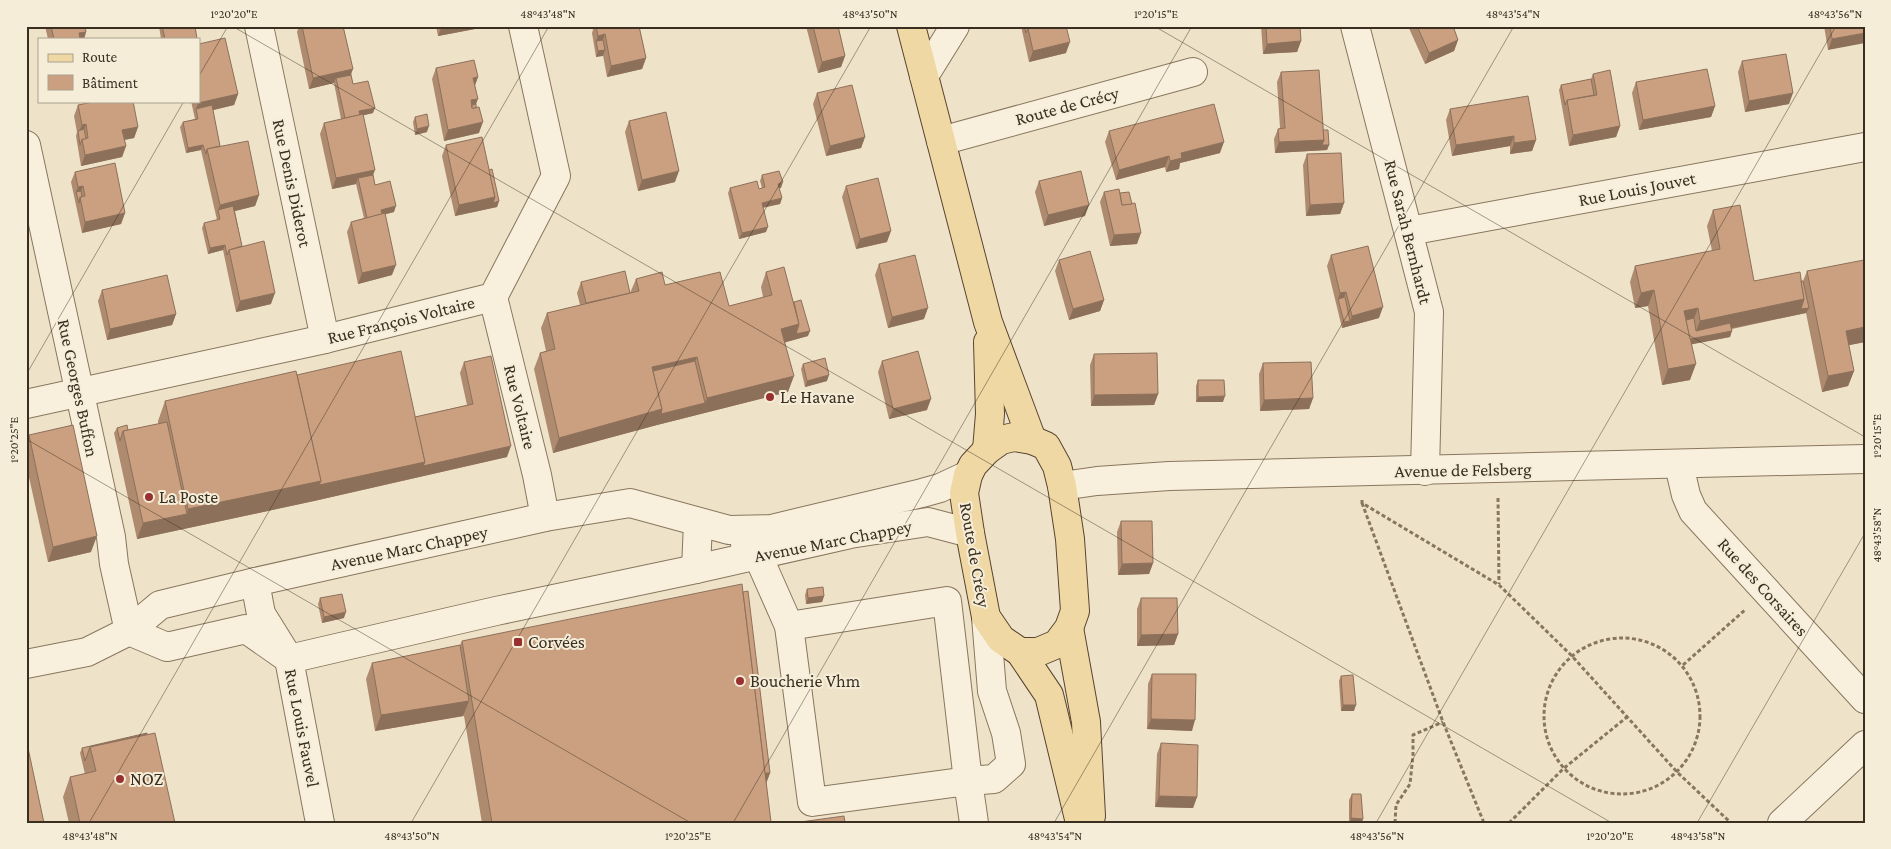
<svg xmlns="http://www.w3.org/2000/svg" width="1891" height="849" viewBox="0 0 1891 849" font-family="'Crimson Pro',serif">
  <rect width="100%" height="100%" fill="#eee3c9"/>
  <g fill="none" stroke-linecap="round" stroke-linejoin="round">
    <defs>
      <g id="minor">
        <path d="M259,26L325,339"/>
        <path d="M1355,26L1429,312L1425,471"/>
        <path d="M924,76L955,26"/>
        <path d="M941,141L1193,72"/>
        <path d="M26,145L111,537L114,564L129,631"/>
        <path d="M1409,231L1865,147"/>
        <path d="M493,297L537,475L545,517"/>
        <path d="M26,404L325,339L493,297L556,176L523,26"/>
        <path d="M1679,465L1686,495L1693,511L1865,699"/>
        <path d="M1062,486L1097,481L1169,476L1865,459"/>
        <path d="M745,544L758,556L789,626L812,802L968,781L974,823"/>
        <path d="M696,569L698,523"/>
        <path d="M255,582L261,614L289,659L320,823"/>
        <path d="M789,626L947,601L968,781L994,779L1011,764L1006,733L992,691L986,617"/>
        <path d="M129,631L167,647L246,629L289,659L496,611L696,569L850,534L928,522L970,533"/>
        <path d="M26,664L87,652L129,631L160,605L255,582L545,517L630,503L729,530L771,529L922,493L940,488L968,475"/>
        <path d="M1782,823L1865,745"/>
      </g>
      <g id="major">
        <path d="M911,26L988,322L1032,440"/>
        <path d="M987,450L990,414L988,342"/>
        <path d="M1069,628L1086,722L1091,816"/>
        <path d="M1020,652H1038L1057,644L1069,628L1075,611L1070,539L1062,486L1057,466L1046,446L1032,440L1014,437L1001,440L987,450L973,465L968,475L964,493L970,533L986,617L1001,639L1020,652L1049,695L1080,823"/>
      </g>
    </defs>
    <!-- minor casing -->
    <use href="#minor" stroke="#89765e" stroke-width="30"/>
    <!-- major casing -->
    <use href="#major" stroke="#584431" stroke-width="30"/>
    <!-- path -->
    <g stroke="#89765e" stroke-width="3" stroke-dasharray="4 2.5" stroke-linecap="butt">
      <path d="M1498,498L1499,584"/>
      <path d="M1362,500V503L1499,585L1571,655L1677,772L1731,823"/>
      <path d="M1362,503L1443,722L1484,823"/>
      <circle cx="1622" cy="716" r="78"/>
      <path d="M1683,665L1746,609"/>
      <path d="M1395,823L1396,805L1410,784L1413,755V735L1443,722"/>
      <path d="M1509,823L1563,769L1627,717"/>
    </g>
    <!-- minor -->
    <use href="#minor" stroke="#f8f0dc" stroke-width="28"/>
    <!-- major -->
    <use href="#major" stroke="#efd8a3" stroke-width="28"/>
  </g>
  <!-- wall -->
  <g fill="#ae8a6e">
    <path d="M45,26H85L86,32L84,39H48Z"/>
    <path d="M159,26H195L197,39H161Z"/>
    <path d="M299,26H343L353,84L373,113L363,115L375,185L394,212L385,214L392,275L358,284L347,232L351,222L364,218L356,184L332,189L320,134L324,123L341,119L334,83L309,89L297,32Z"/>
    <path d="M436,26H476L475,29L438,36Z"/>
    <path d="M594,26H639L646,58L642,69L607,77L603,55L596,57L592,33Z"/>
    <path d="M806,26H838L845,56L841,67L818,73Z"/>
    <path d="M1021,26H1066V53L1029,62Z"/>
    <path d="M1261,26H1300L1301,41L1297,52L1263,54Z"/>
    <path d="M1408,26H1453L1458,40L1454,51L1425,64Z"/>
    <path d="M1824,26H1865L1828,50Z"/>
    <path d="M1742,61L1789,104L1745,112L1738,72Z"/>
    <path d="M436,68L478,77L475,85L476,104L479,133L444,141L432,79Z"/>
    <path d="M1281,72L1323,130L1329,145L1327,150L1275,153L1274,139L1278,129L1280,128L1277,82Z"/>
    <path d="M1593,74L1620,126L1616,137L1569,146L1559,90L1561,85L1591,79Z"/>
    <path d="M1636,82L1715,106L1711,117L1639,130L1632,93Z"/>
    <path d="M817,93L865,137L861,148L826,156L813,104Z"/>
    <path d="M238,94L234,105L213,110L220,146L259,195L255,206L235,211L242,246L271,304L236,312L223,250L208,254L202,228L204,223L217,220L201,150L186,153L180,127L183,122L195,119L191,101H199Z"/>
    <path d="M78,105L138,127L134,138L124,140L126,146L122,157L81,166L76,136L77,132L74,116Z"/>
    <path d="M1450,109L1536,140L1532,151L1510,154V146L1452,156L1446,120Z"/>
    <path d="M415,117L427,132L415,135L413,122Z"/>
    <path d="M629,121L675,182L638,191L625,132Z"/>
    <path d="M1109,131L1220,153L1180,163L1179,169L1166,172L1165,167L1116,180L1105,142Z"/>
    <path d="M446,145L489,170L499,201L497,207L455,216L442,156Z"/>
    <path d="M1307,154L1344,203L1340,214L1306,216L1303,165Z"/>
    <path d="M75,172L125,213L121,224L82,233L71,182Z"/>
    <path d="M762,175L781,188H779L782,198L780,204L763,208L766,232L739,239L728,193L730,188L759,189L762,188L760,181Z"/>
    <path d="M1039,181L1085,216L1044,226L1035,192Z"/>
    <path d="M846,186L887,242L856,249L842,197Z"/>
    <path d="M1104,192L1137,244L1110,246L1100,202Z"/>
    <path d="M1713,210L1754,281H1803L1807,271L1865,262V342L1849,345L1854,371L1848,386L1822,392L1806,313L1732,329L1730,337L1692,344L1690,380L1662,385L1648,306L1635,308L1630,282L1635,266L1712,251L1707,226Z"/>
    <path d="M1331,255L1379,318L1342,328L1327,266Z"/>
    <path d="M1059,260L1104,300L1100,311L1069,320L1055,271Z"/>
    <path d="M879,264L924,319L888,328L875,275Z"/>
    <path d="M766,272L794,302L808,336L785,342L788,392L657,425L553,453L534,369L540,353L546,351L541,328L547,313L580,305L577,293L581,282L630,293L636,279L665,285L729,306L763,297L761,287Z"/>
    <path d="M102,290L176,314L172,325L107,340L98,301Z"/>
    <path d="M1094,354L1158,394L1154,405L1091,406L1090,365Z"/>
    <path d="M882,361L927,410L889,419L878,372Z"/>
    <path d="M464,362L507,457L314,501L137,539L114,433L117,428L128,430L158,424V421L165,401L297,375L415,417L467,405L460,373Z"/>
    <path d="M1263,363L1313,398L1309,409L1260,411L1259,374Z"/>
    <path d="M803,364L827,381L805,387L801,369Z"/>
    <path d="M1198,380L1223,402H1196V386Z"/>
    <path d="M29,435L91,552L48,562L26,464V443Z"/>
    <path d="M1121,521L1153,563L1149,574L1118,575L1117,532Z"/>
    <path d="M807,589L824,596L822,602L806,604L805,595Z"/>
    <path d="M320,598L344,618L322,623L318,604Z"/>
    <path d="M1141,598L1178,634L1174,645L1137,646V609Z"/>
    <path d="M462,641L770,773L766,783L771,823H482L464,716L375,731L366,679L372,663L460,645Z"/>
    <path d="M1152,674L1192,731L1147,729L1148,684Z"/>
    <path d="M1341,676L1354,711H1341L1339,681Z"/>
    <path d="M147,733L175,823H69L63,797L70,777L85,774L80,753L82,748Z"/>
    <path d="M1161,743L1197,797L1193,808L1155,807L1157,754Z"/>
    <path d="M1352,794L1362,823H1349V800Z"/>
  </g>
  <!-- shaded-wall -->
  <g fill="#8d705a">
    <path d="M442,26H476L475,29L438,36Z"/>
    <path d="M86,32L84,39H77L79,33Z"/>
    <path d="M1865,33V43L1828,50L1832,39Z"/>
    <path d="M605,34L601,45L596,41L594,46L598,36Z"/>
    <path d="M1458,40L1454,51L1425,64L1429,53Z"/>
    <path d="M1301,41L1297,52L1263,54L1267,44Z"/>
    <path d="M1070,42L1066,53L1029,62L1033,51Z"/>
    <path d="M605,50L603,56L596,57L598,51Z"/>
    <path d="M845,56L841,67L818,73L822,62Z"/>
    <path d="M646,58L642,69L607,77L611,66Z"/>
    <path d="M353,69L349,80L336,78L334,83L309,89L313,78Z"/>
    <path d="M478,77L474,88L473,78Z"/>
    <path d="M1793,93L1789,104L1745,112L1749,101Z"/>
    <path d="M238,94L234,105L197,114L196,109L198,103Z"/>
    <path d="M478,99L474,110L470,111L471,100Z"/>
    <path d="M1715,106L1711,117L1639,130L1643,120Z"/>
    <path d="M375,108L373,113L357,117L359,111Z"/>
    <path d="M483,122L479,133L444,141L448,130Z"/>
    <path d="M86,124L82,135L78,134L82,125Z"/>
    <path d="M429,126L427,132L415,135L417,129Z"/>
    <path d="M1620,126L1616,137L1569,146L1573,135Z"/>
    <path d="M138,127L134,138L118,141L122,130Z"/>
    <path d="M1514,136L1510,146L1452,156L1456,145Z"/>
    <path d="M865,137L861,148L826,156L830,146Z"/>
    <path d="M1324,140L1329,145L1327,150L1275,153L1279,142Z"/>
    <path d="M1536,140L1532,151L1510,154L1514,143Z"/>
    <path d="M1224,142L1220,153L1180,163L1179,169L1166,172L1170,161L1181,153Z"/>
    <path d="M203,145L201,150L186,153L188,148Z"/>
    <path d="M126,146L122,157L81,166L85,155Z"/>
    <path d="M1169,156L1165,167L1116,180L1119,170Z"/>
    <path d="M375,170L371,181L358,178L356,184L332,189L336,178Z"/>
    <path d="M679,171L675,182L638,191L642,180Z"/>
    <path d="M783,182L781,188L776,189L778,184Z"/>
    <path d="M83,186L79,197L76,192L78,187Z"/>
    <path d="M259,195L255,206L219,215L218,210L216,216L220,205Z"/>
    <path d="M495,197L499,201L497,207L455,216L459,205Z"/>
    <path d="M782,198L780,204L760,208L762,203Z"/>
    <path d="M1344,203L1340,214L1306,216L1310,205Z"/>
    <path d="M1089,205L1085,216L1044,226L1048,215Z"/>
    <path d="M396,206L394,212L379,216L381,210Z"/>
    <path d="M125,213L121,224L82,233L85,222Z"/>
    <path d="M768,227L766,232L739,239L742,233Z"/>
    <path d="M891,231L887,242L856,249L860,239Z"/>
    <path d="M1141,233L1137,244L1110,246L1114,235Z"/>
    <path d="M225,245L223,250L208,254L210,248Z"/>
    <path d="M396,265L392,275L358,284L362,273Z"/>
    <path d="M1654,290L1648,306L1635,308L1641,293Z"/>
    <path d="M1346,292L1342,303L1338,299L1340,293Z"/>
    <path d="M275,293L271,304L236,312L240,301Z"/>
    <path d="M1804,299L1809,308L1806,313L1694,336L1700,321Z"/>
    <path d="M1104,300L1100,311L1069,320L1073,309Z"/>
    <path d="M1383,307L1379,318L1342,328L1344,322L1350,321L1352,316Z"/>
    <path d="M928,308L924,319L888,328L892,317Z"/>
    <path d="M1698,308L1692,324L1682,326L1684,311Z"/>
    <path d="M176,314L172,325L107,340L110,329Z"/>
    <path d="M799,324L810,331L808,336L776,345L781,329Z"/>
    <path d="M1865,327V342L1840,347L1846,331Z"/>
    <path d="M1732,331L1730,337L1683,346L1685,340Z"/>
    <path d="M697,357L691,372L652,381V367Z"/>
    <path d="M1696,364L1690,380L1662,385L1668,369Z"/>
    <path d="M1854,371L1848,386L1822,392L1828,376Z"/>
    <path d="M829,375L827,381L805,387L807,381Z"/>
    <path d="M794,376L788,392L657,425L553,453L559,438L662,409L705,403L707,398Z"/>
    <path d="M1158,394L1154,405L1091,406L1094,395Z"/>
    <path d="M1225,396L1223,402H1196L1198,397Z"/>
    <path d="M1313,398L1309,409L1260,411L1264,400Z"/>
    <path d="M931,399L927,410L889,419L893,409Z"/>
    <path d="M511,446L507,457L314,501L137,539L143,523L187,514L188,509L321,481L425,462Z"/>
    <path d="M97,536L91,552L48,562L53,547Z"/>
    <path d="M1153,563L1149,574L1118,575L1122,564Z"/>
    <path d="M824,596L822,602L806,604L808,598Z"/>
    <path d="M346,612L344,618L322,623L324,617Z"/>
    <path d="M1178,634L1174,645L1137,646L1141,635Z"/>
    <path d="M469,701L463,716L375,731L381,715Z"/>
    <path d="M1343,705H1356L1354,711H1341Z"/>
    <path d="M1151,719L1195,720L1192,731L1147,729Z"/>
    <path d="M770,773L766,784L761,774Z"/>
    <path d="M1159,796L1197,797L1193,808L1155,807Z"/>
    <path d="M1351,818L1363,819L1362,823H1350Z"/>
  </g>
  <!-- building -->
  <g fill="#caa080" stroke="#8d705a">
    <path d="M51,26H85L86,32L79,33L80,39H54Z"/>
    <path d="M162,26H195L197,39H165Z"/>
    <path d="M302,26H343L353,69L313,78Z"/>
    <path d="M596,26H639L646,58L611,66L605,34L598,36Z"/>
    <path d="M813,26H838L845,56L822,62Z"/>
    <path d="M1024,26H1029V27L1028,28L1026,33Z"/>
    <path d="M1032,26H1066L1070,42L1033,51L1028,28Z"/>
    <path d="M1266,26H1300L1301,41L1267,44Z"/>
    <path d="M1417,26H1453L1458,40L1429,53Z"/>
    <path d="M1830,26H1865V33L1832,39Z"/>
    <path d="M225,38L238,94L198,103L197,101H199V44Z"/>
    <path d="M603,40L605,50L598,51L596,41Z"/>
    <path d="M1786,54L1793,93L1749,101L1742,61Z"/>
    <path d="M474,60L478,77L473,78L478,99L471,100L472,108L479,107L483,122L448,130L436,68Z"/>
    <path d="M1707,69L1715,106L1643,120L1636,82Z"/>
    <path d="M1319,70L1324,140L1279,142L1278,129L1285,128L1281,72Z"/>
    <path d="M1610,70L1620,126L1573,135L1567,100L1597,95L1593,74Z"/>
    <path d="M351,75L353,84L368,81L375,108L359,111L360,115L345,118L336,78Z"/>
    <path d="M1591,79L1594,95L1567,100L1565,105L1561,85Z"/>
    <path d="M852,85L865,137L830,146L817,93Z"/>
    <path d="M1528,96L1536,140L1514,143V136L1456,145L1450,109Z"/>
    <path d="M98,101H133L138,127L122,130L126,146L85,155L82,139L88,138L86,124L82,125L78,105Z"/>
    <path d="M476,104V108H472V105Z"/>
    <path d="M1214,104L1224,142L1181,153L1182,158L1170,161L1169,156L1119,170L1109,131Z"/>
    <path d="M212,105L220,146L207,149L206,154L203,145L188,148L183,122L198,119L196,109Z"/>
    <path d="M666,112L679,171L642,180L629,121Z"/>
    <path d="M363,114L375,170L336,178L324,123Z"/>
    <path d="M427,114L429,126L417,129L415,117Z"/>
    <path d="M84,129L86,139H82L80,145L78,131Z"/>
    <path d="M1323,130H1328L1329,145H1322L1324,140Z"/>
    <path d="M482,137L495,197L459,205L446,145Z"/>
    <path d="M248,141L259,195L220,205L207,149Z"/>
    <path d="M1341,153L1344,203L1310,205L1307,154Z"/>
    <path d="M115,163L125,213L85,222L80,197L85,196L83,186L78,187L75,172Z"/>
    <path d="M492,169L499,201L493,203L495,197L489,170Z"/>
    <path d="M779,171L783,182L778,184L782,198L762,203L768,227L742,233L730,188L757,181L759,189L765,187L762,175Z"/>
    <path d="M1081,171L1089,205L1048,215L1039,181Z"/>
    <path d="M373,175L375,185L390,181L396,206L381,210L382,214L367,218L358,178Z"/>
    <path d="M878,178L891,231L860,239L846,186Z"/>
    <path d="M1119,189L1122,205L1135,203L1141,233L1114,235L1104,192Z"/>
    <path d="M81,191L82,197H80L79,203L76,192Z"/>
    <path d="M1129,192L1132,204L1122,205L1120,193Z"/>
    <path d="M1740,205L1754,281L1800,272L1804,299L1700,321L1698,308L1684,311L1696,364L1668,369L1654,290L1641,293L1635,266L1720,249L1713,210Z"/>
    <path d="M233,206L242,246L229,250L227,255L225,245L210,248L204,223L220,219L218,210Z"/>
    <path d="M385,213L396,265L362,273L351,222Z"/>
    <path d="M264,241L275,293L240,301L229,250Z"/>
    <path d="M1368,246L1383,307L1352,316L1346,292L1340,293L1331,255Z"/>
    <path d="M1090,251L1104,300L1073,309L1059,260Z"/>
    <path d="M915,255L928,308L892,317L879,264Z"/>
    <path d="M1864,260L1865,264V327L1846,331L1854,371L1828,376L1807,271Z"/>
    <path d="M784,267L799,324L781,329L794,376L707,398L697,357L652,367L662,409L559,438L540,353L555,349L547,313L639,291L636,279L662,272L665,285L720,272L729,306L772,295L766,272Z"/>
    <path d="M625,271L630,293L586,303L581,282Z"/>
    <path d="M167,275L176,314L110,329L102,290Z"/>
    <path d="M1801,281H1803L1809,308L1801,309L1804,299Z"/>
    <path d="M1345,297L1350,321L1344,322L1338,299Z"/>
    <path d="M801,300L810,331L796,334L799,324L794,302Z"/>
    <path d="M1694,318L1696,331L1730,323L1732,331L1690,339L1686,320Z"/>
    <path d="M401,351L425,462L319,485L321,481L297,375Z"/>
    <path d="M918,351L931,399L893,409L882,361Z"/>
    <path d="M1157,353L1158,394L1094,395V354Z"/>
    <path d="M491,356L511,446L423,466L425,462L415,417L473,404L464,362Z"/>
    <path d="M825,358L829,375L807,381L803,364Z"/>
    <path d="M695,361L705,403L661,414L662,409L653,371Z"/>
    <path d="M1311,362L1313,398L1264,400L1263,363Z"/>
    <path d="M296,371L321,481L188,509L165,401Z"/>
    <path d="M1198,380H1224L1225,396L1198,397Z"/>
    <path d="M167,422L187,514L143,523L123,431Z"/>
    <path d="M73,425L97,536L53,547L29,435Z"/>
    <path d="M127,425L128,430L123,431L120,441L117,428Z"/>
    <path d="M1121,521H1152L1153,563L1122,564Z"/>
    <path d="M742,584L771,822L764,823H492L462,641Z"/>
    <path d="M823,587L824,596L808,598L807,589Z"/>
    <path d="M748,591L770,773H765L743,592Z"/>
    <path d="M342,594L346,612L324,617L320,598Z"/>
    <path d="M1141,598H1177L1178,634L1141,635Z"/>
    <path d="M460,645L469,701L381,715L372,663Z"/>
    <path d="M1152,674H1196L1195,720L1151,719Z"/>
    <path d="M1353,675L1356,705H1343L1341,676Z"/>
    <path d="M147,733V734L90,747L85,761L82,748Z"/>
    <path d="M155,733L175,823H80L70,777L96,771L90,747Z"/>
    <path d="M1161,743L1198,745L1197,797L1159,796Z"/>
    <path d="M28,748L44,823H26V749Z"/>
    <path d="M1352,794H1361L1363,819L1351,818Z"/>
    <path d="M844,816L845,823H793Z"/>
  </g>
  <!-- ticks -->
  <path fill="none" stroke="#3a2e21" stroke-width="1" stroke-opacity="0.45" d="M232,26L1612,823M1154,26L1865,437M199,76L228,26M26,375L184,101M26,439L691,823M89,823L549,26M411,823L871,26M733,823L1192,26M1054,823L1514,26M1376,823L1836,26M1697,823L1865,533"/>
  <!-- markers -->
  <g fill="#97302f" stroke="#f5edd8" stroke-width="2">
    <circle cx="770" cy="397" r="5"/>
    <circle cx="149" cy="497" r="5"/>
    <rect x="513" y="637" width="10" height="10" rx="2.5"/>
    <circle cx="740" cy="681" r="5"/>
    <circle cx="120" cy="779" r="5"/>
  </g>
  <g text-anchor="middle" stroke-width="4" stroke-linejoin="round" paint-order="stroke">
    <!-- street labels -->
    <g font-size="18" fill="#3a2e21" stroke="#f5edd8">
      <text transform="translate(1067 106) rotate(-15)" y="6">Route de Crécy</text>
      <text transform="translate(292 183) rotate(78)" y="6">Rue Denis Diderot</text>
      <text transform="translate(1637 189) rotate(-11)" y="6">Rue Louis Jouvet</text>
      <text transform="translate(1408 232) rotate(76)" y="6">Rue Sarah Bernhardt</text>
      <text transform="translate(401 320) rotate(-14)" y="6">Rue François Voltaire</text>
      <text transform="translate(78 388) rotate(78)" y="6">Rue Georges Buffon</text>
      <text transform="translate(520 407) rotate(76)" y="6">Rue Voltaire</text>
      <text transform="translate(1463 470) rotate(-1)" y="6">Avenue de Felsberg</text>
      <text transform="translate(833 541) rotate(-11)" y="6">Avenue Marc Chappey</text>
      <text transform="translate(409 548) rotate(-12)" y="6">Avenue Marc Chappey</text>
      <text transform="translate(975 555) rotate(80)" y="6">Route de Crécy</text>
      <text transform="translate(1763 587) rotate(48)" y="6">Rue des Corsaires</text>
      <text transform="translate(302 728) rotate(79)" y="6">Rue Louis Fauvel</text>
    </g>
    <!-- poi labels -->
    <g font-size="18" fill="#3a2e21" stroke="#f5edd8" text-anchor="start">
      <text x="780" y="403">Le Havane</text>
      <text x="159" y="503">La Poste</text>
      <text x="528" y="648">Corvées</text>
      <text x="750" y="687">Boucherie Vhm</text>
      <text x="130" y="785">NOZ</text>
    </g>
  </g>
  <!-- border -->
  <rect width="1891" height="849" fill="none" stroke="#f5edd8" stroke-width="55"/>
  <!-- legend -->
  <rect x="38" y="38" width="162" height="65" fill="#f5edd8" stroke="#aaa18f"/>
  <rect x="48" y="54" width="25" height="8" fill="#efd8a3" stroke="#aaa18f"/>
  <text x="82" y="62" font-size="15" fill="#3a2e21">Route</text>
  <rect x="48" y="75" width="25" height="15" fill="#caa080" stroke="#aaa18f"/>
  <text x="82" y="88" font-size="15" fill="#3a2e21">Bâtiment</text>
  <rect x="28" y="28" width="1836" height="794" fill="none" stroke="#3a2e21" stroke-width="2"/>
  <g font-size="12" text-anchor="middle" fill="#3a2e21">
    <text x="234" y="18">1°20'20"E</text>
    <text x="548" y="18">48°43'48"N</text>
    <text x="870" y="18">48°43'50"N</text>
    <text x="1156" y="18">1°20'15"E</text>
    <text x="1513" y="18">48°43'54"N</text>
    <text x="1835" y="18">48°43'56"N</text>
    <text transform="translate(1877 436) rotate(-90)" y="4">1°20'15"E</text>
    <text transform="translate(14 440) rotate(-90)" y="4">1°20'25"E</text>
    <text transform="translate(1877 535) rotate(-90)" y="4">48°43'58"N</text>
    <text x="90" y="840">48°43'48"N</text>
    <text x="412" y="840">48°43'50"N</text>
    <text x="688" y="840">1°20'25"E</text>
    <text x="1055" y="840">48°43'54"N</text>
    <text x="1377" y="840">48°43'56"N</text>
    <text x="1610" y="840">1°20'20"E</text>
    <text x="1698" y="840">48°43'58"N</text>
  </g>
</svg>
